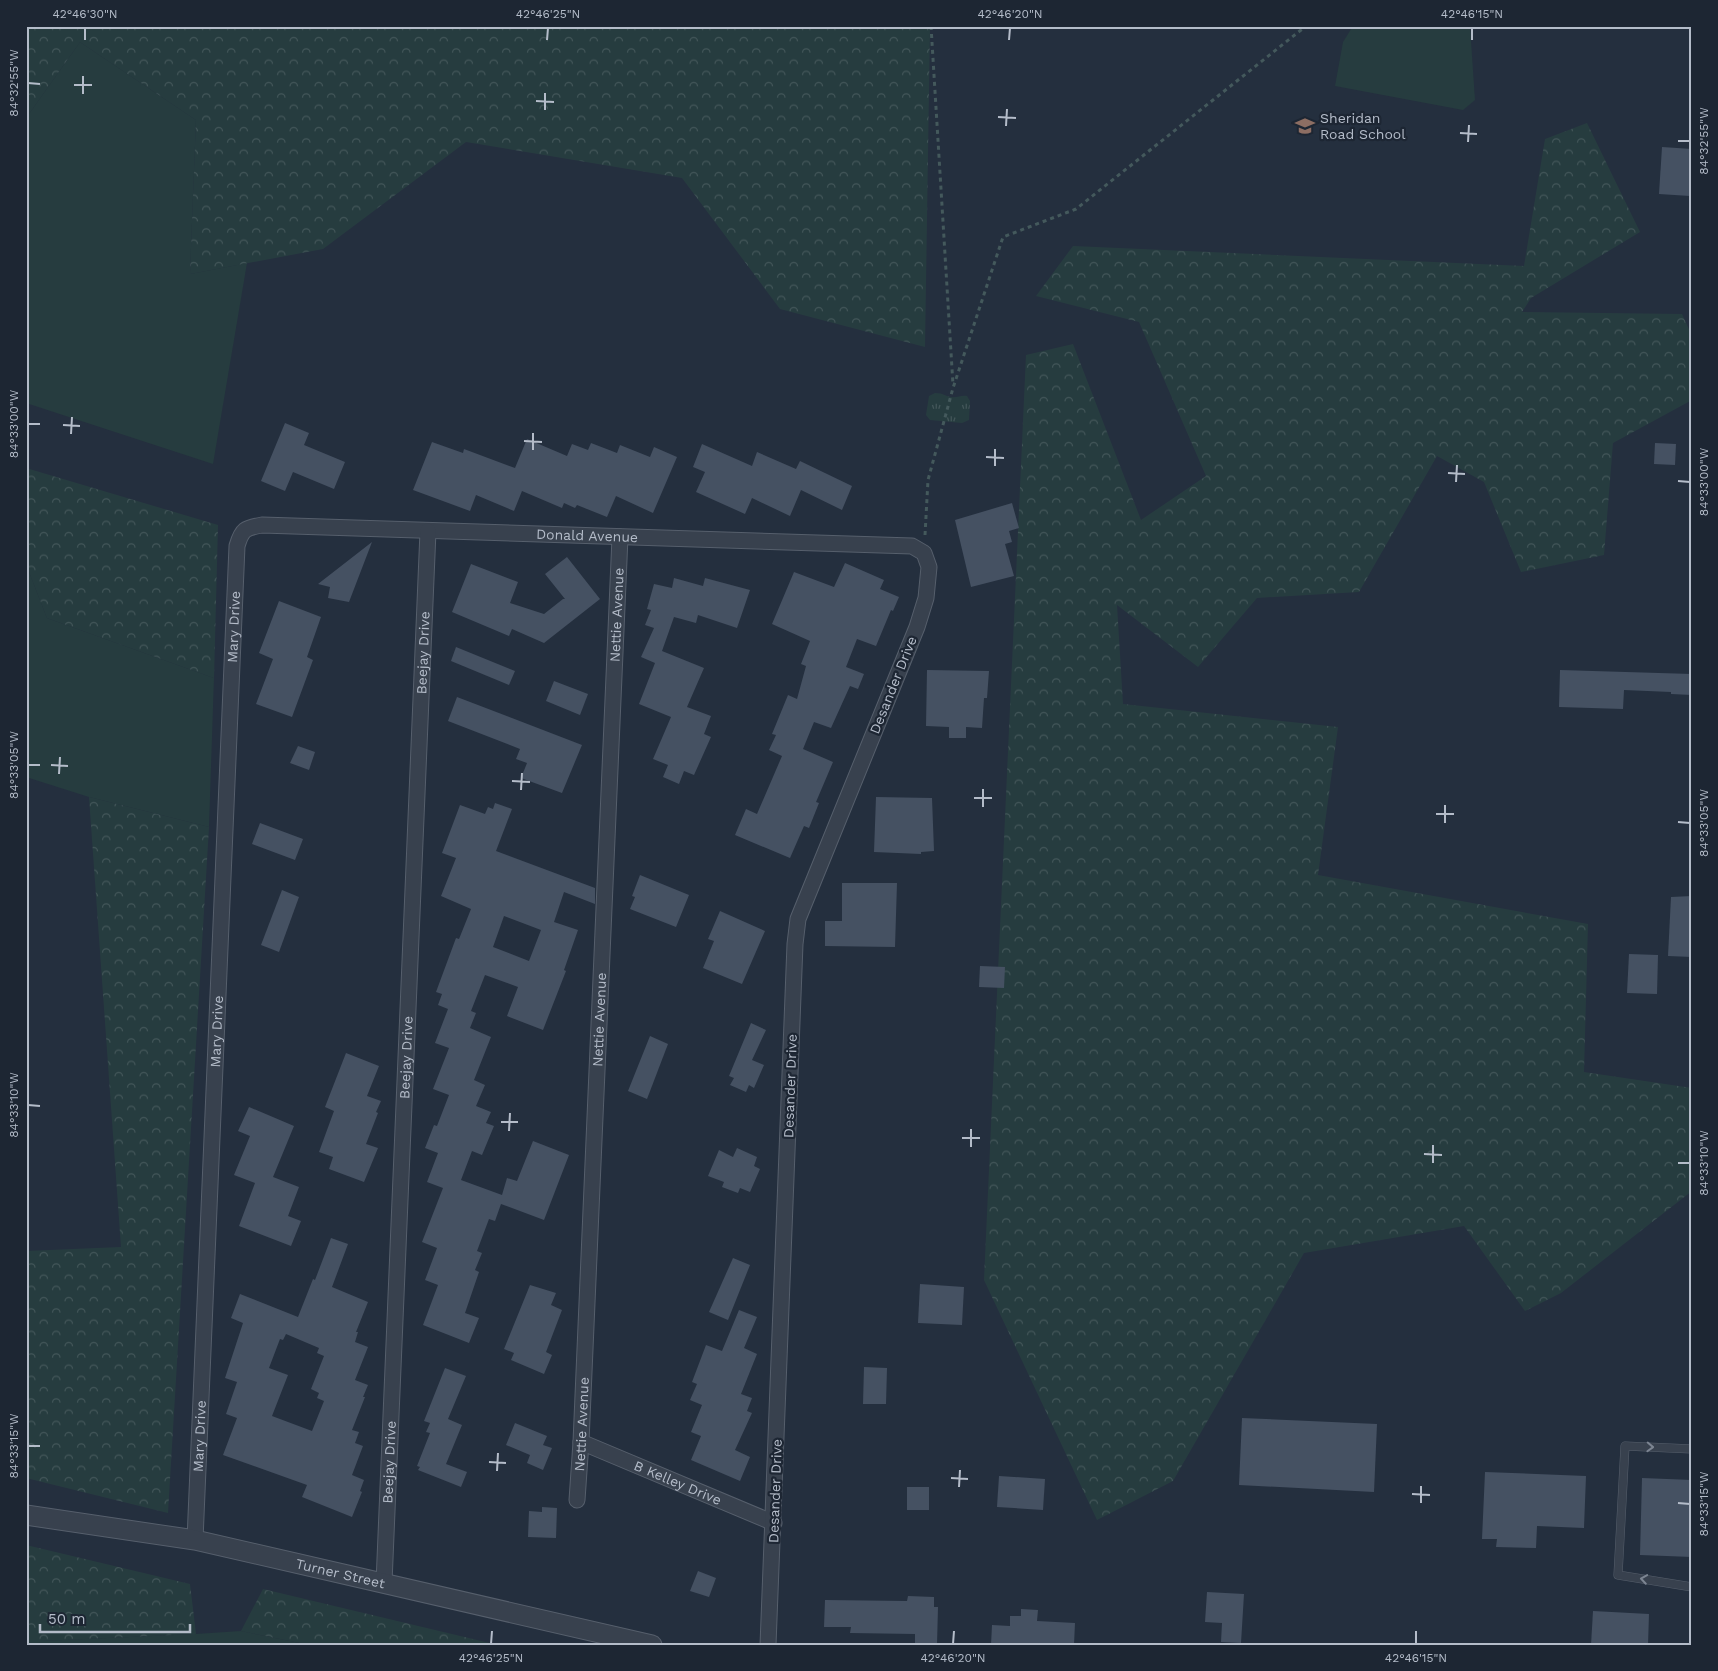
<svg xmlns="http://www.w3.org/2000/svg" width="1718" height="1671" viewBox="0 0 1718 1671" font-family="'Work Sans',sans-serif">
  <defs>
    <pattern id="forest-crowns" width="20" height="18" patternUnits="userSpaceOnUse" patternTransform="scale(1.25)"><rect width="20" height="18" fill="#263c3f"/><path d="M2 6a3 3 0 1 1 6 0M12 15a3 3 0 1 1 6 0" fill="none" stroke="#435659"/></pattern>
    <pattern id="park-tufts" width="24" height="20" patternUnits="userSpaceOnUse" patternTransform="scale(1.25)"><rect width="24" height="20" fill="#263c3f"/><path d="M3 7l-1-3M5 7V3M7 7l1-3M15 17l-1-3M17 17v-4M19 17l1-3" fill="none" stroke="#435659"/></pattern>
  </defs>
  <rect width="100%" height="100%" fill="#242f3e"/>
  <!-- green -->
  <g fill="#263c3f">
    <path d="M1353,26H1470L1475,100L1463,110L1335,86L1343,42Z"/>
    <path d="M80,42L196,120L190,274L247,263L213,464L26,403V118Z"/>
    <path d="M26,564L47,618L214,678L209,827L89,797L26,777Z"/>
    <path d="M241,1631L310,1645H39L40,1641L196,1634Z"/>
  </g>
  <!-- forest -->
  <g fill="url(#forest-crowns)">
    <path d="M26,26H930L925,347L780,309L682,178L466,142L323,249L190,274L196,120L80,42L26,118Z"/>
    <path d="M1587,123L1640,232L1531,298L1522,312L1682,314L1692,336V400L1613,443L1604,555L1521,572L1484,482L1437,456L1359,592L1257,598L1198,667L1117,605L1123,704L1338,727L1318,875L1588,924L1584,1072L1692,1088V1191L1561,1293L1525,1311L1464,1226L1304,1253L1173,1481L1097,1520L984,1280L1026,355L1073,344L1141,520L1206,476L1139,322L1036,296L1073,246L1524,266L1545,139Z"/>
    <path d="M26,468L218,525L214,678L47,618L26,564Z"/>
    <path d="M89,797L209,827L168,1513L26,1478V1251L121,1247Z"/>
    <path d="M26,1545L190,1584L196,1634L40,1641L39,1645H26Z"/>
    <path d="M263,1589L498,1645H310L241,1631Z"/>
  </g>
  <!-- park -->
  <path fill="url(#park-tufts)" d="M935,393C944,393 944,396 951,397C957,398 961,395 967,396L970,401L969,420L962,423L930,420L926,415L929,396Z"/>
  <!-- building -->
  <g fill="#455162" fill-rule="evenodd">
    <path d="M1662,147L1692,149L1690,196L1659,194Z"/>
    <path d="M285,423L309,433L304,445L345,462L334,489L293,472L285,491L261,481Z"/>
    <path d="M527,439L567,456L572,444L588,450L591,443L617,453L620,445L650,457L654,447L677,457L653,513L616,496L607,517L577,505L575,508L564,503L562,508L522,491L514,511L476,495L470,511L413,490L432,442L463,453L464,449L515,468Z"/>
    <path d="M1655,443L1676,444L1675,465L1654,464Z"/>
    <path d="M702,444L752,466L757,452L796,469L800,461L852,486L842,510L801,490L790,516L752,498L745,514L696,492L705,472L693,467Z"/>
    <path d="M1012,503L1019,528L1009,531L1012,542L1005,544L1014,576L971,587L955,520Z"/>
    <path d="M372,542L349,602L328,598L330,587L318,584Z"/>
    <path d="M567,557L600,599L544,643L512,629L509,636L452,612L471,564L518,582L510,603L544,614L563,599H565L545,574Z"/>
    <path d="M845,563L884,580L880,589L899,597L893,611L891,610L876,646L857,639L846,667L864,674L858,689L850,686L831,728L814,722L803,749L833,762L816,802L819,803L809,828L804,826L790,858L735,835L746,809L757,814L782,756L769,750L776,735L772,734L788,695L797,699L806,666L801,664L810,641L772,624L794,572L834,587Z"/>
    <path d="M674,578L703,586L705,578L750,590L737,628L698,615L696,623L674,617L662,651L704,668L687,707L711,716L704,734L711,737L694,775L684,771L679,784L663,777L668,765L653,759L671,717L639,704L655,663L641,657L654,628L645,625L651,610L647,609L654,584L672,588Z"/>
    <path d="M279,601L321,617L307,657L313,660L292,717L256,704L273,659L259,653Z"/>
    <path d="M456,647L515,671L509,685L451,661Z"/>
    <path d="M927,670L989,671L987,698H984L982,728L966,727V738H949V727L926,726Z"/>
    <path d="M1560,670L1692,674V695L1671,694V692L1624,690L1623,709L1559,707Z"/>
    <path d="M554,681L588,694L580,715L546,701Z"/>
    <path d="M457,697L582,745L562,793L521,778L527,763L516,759L520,749L448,721Z"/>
    <path d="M298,746L315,752L309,770L290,763Z"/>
    <path d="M876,797L932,798L934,851L921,852V854L874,852Z"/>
    <path d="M495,803L512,809L496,851L595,888V904L564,892L554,922L578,930L564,970L566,971L543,1030L507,1016L518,987L485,975L471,1011L476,1013L470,1028L491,1037L474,1080L485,1085L476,1106L491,1112L486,1123L494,1126L482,1155L472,1151L461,1180L502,1195L507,1178L517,1181L533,1141L569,1155L544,1220L501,1204L495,1221L489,1219L477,1251L482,1253L475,1270L479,1272L465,1313L479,1318L469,1343L423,1325L438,1285L425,1280L437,1248L422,1242L443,1188L427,1182L438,1153L425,1148L434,1125L437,1126L449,1095L433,1089L449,1048L435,1043L448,1009L438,1005L442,994L436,992L456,938L459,939L471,909L441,896L456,858L442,853L460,805L485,814L488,807L493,809ZM504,916L541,930L529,961L493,947Z"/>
    <path d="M260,823L303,839L295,860L252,844Z"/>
    <path d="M640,875L689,895L676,927L630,909L635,897L632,896Z"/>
    <path d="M842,883H897L895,947L825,946V921H842Z"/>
    <path d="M282,890L299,897L279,952L261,945Z"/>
    <path d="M1692,896V957L1668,956L1671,897Z"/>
    <path d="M720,911L765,931L742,984L703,968L714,941L708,939Z"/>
    <path d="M1629,954L1658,955L1657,994L1627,993Z"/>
    <path d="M980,966L1005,967L1004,988L979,987Z"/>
    <path d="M751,1023L766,1030L752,1060L764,1065L754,1088L749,1085L746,1092L730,1085L734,1078L729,1076Z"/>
    <path d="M650,1036L668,1044L647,1099L628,1091Z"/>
    <path d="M346,1053L379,1066L367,1096L381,1101L376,1112L378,1113L366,1144L378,1148L364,1182L329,1169L333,1157L319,1152L334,1111L325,1107Z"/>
    <path d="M249,1107L294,1126L273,1177L299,1187L288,1216L301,1221L291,1246L239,1226L255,1183L234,1175L250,1136L238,1131Z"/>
    <path d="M737,1148L757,1157L754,1166L760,1169L750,1192L740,1188L738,1193L722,1187L724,1182L708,1176L719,1150L733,1157Z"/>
    <path d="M331,1238L348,1244L332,1287L368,1302L356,1332H358L355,1342L368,1347L355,1380L368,1385L363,1397H365L352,1430L359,1432L355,1443L363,1446L352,1475L364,1480L360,1491L362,1492L352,1517L302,1497L307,1485L223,1455L237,1418L226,1414L237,1382L225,1378L243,1323L231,1318L240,1294L298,1317L313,1279L315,1280ZM286,1334L319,1348L317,1353L324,1356L311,1389L319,1393L317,1398L324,1401L312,1431L272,1416L288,1375L269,1368L280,1339L283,1340Z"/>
    <path d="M733,1258L750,1265L728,1320L709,1312Z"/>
    <path d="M920,1284L964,1287L962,1325L918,1323Z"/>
    <path d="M530,1285L556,1293L551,1305L562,1310L546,1352L552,1355L544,1374L511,1360L514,1353L504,1349Z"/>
    <path d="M739,1310L757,1317L744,1348L757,1354L741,1394L752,1398L747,1411L752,1413L735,1450L750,1457L740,1481L691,1460L701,1436L691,1432L702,1405L690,1400L697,1384L692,1382L706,1345L722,1351Z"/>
    <path d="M864,1367L887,1368L886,1404H863Z"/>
    <path d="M445,1368L466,1376L448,1419L462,1425L446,1464L467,1472L461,1487L418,1470L420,1467L417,1466L430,1433L426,1432L430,1423L424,1421Z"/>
    <path d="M1242,1418L1377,1424L1374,1492L1239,1485Z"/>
    <path d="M515,1423L547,1436L543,1445L552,1448L543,1470L527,1463L530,1455L506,1445Z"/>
    <path d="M1485,1472L1586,1476L1584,1528L1537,1526L1536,1548L1496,1547L1497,1539H1482Z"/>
    <path d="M999,1476L1045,1479L1043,1510L997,1507Z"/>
    <path d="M1642,1478L1692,1480V1557L1640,1555Z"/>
    <rect x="907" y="1487" width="22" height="23"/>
    <path d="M542,1507L557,1508L556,1538L528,1537L529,1511L542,1512Z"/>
    <path d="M698,1571L716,1578L709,1597L690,1591Z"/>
    <path d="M1207,1592L1244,1594L1241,1643L1221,1642L1222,1623L1205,1622Z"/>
    <path d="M908,1596L934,1597V1607H938L937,1645L915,1644V1634L850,1633L851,1627H824L825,1600L907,1601Z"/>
    <path d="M1021,1609L1038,1610L1037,1621L1075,1623L1074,1645H991L992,1625L1010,1626V1616H1021Z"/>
    <path d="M1593,1611L1649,1614L1648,1645H1591Z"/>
  </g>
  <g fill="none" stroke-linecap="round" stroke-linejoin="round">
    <defs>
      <path id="service" d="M1692,1449L1625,1446L1618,1575L1692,1587"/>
      <g id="minor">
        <path id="s1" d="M581,1442L774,1523"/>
        <path id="s2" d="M577,1500L581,1442L620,537"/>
        <path id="s3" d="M195,1540L237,546C242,529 245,528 262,525L912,546L924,553L929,567L926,598L917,627L798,919L795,944L768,1645"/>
        <path id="s4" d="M384,1583L428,531"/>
      </g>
      <g id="tertiary">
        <path id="s5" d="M26,1515L195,1540L652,1645"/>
      </g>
    </defs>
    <!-- service casing -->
    <use href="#service" stroke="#565f6c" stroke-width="9"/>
    <!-- minor casing -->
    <use href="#minor" stroke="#565f6c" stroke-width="17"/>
    <!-- tertiary casing -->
    <use href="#tertiary" stroke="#565f6c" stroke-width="21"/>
    <!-- path -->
    <g stroke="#44595c" stroke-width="3" stroke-dasharray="4 4" stroke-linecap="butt">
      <path d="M931,26L953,385"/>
      <path d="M925,535L928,480L953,388L1003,237L1076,209L1306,26"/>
    </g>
    <!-- service -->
    <use href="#service" stroke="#38414e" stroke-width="8"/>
    <!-- minor -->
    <use href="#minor" stroke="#38414e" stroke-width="15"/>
    <!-- tertiary -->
    <use href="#tertiary" stroke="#38414e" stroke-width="19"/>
  </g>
  <!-- one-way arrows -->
  <defs><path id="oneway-chevron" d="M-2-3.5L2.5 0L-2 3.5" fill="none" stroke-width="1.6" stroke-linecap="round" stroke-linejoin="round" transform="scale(1.25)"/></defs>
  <g stroke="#7c8592">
    <use href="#oneway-chevron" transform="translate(1650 1447) rotate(2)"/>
    <use href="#oneway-chevron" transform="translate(1644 1579) rotate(-171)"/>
  </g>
  <!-- ticks -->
  <path fill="none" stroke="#b4bcc9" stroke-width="2" d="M85,40V28M547,40L548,28M1009,40L1010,28M1472,40V28M28,83L40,84M74,85H92M83,94V76M536,101L554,102M545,110V93M998,117L1016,118M1006,126L1007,109M1460,133L1477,134M1678,141H1690M1468,142L1469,125M28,424H40M63,425L80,426M71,434L72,417M524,441L542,442M533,450V433M986,457L1004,458M995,466V449M1448,473L1465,474M1678,481L1690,482M1456,482L1457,465M28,765H40M51,765L68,766M59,774L60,757M512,781L530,782M521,790L522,773M974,798H992M983,807V789M1436,814H1454M1678,822L1690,823M1445,823V805M28,1105L40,1106M501,1122H518M509,1131L510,1113M962,1138H980M971,1147V1129M1424,1154L1442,1155M1433,1163V1145M1678,1163H1690M28,1446H40M489,1462L506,1463M497,1471L498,1453M951,1478L968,1479M959,1487L960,1470M1412,1494L1430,1495M1421,1503V1486M1678,1503L1690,1504M491,1644L492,1631M953,1644L954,1631M1416,1644V1631"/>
  <!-- icons -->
  <defs>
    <symbol id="school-bare" viewBox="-9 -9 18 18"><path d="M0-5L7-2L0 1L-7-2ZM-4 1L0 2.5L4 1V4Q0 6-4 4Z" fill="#8d6e63" stroke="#1d2633" stroke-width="2.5" paint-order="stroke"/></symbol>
  </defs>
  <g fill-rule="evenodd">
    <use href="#school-bare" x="1291" y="112" width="28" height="28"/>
  </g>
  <g text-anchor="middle" stroke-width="4.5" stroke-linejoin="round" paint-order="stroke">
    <!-- poi labels -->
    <g font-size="14" fill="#b4bcc9" stroke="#1d2633" text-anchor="start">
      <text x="1320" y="123">Sheridan<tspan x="1320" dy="16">Road School</tspan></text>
    </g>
    <!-- street labels -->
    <g font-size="14" fill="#b4bcc9" stroke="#1d2633">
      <text dy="5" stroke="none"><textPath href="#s3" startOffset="1356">Donald Avenue</textPath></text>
      <text dy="5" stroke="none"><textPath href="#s2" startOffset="886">Nettie Avenue</textPath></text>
      <text dy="5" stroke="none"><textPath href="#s3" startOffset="914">Mary Drive</textPath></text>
      <text dy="5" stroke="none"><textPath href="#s4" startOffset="931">Beejay Drive</textPath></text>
      <text transform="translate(893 685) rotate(-68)" y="5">Desander Drive</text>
      <text dy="5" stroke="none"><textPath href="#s2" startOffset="481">Nettie Avenue</textPath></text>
      <text dy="5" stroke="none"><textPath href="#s3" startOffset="509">Mary Drive</textPath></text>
      <text dy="5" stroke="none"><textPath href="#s4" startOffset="526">Beejay Drive</textPath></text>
      <text transform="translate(790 1086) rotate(-88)" y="5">Desander Drive</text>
      <text dy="5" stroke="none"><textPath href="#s2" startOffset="76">Nettie Avenue</textPath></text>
      <text dy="5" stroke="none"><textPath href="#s3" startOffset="104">Mary Drive</textPath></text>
      <text dy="5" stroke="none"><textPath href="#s4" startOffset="121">Beejay Drive</textPath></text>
      <text dy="5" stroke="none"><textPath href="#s1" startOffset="105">B Kelley Drive</textPath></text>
      <text transform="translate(775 1491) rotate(-88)" y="5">Desander Drive</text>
      <text dy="5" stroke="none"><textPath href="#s5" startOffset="320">Turner Street</textPath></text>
    </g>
  </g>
  <!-- border -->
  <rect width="1718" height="1671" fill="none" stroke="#1d2633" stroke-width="55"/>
  <!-- scale -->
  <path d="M40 1624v8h150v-8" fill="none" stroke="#b4bcc9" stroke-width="2.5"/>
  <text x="48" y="1624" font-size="15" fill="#b4bcc9" stroke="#1d2633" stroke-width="4" paint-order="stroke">50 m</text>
  <rect x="28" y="28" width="1662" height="1616" fill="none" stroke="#b4bcc9" stroke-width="2"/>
  <g font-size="12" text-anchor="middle" fill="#b4bcc9">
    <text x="85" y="18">42°46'30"N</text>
    <text x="548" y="18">42°46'25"N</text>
    <text x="1010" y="18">42°46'20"N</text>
    <text x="1472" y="18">42°46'15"N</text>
    <text transform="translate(14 83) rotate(-90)" y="4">84°32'55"W</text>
    <text transform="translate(1704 141) rotate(-90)" y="4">84°32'55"W</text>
    <text transform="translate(14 424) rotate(-90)" y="4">84°33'00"W</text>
    <text transform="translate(1704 482) rotate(-90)" y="4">84°33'00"W</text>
    <text transform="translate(14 765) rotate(-90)" y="4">84°33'05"W</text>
    <text transform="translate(1704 823) rotate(-90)" y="4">84°33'05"W</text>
    <text transform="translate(14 1105) rotate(-90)" y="4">84°33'10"W</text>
    <text transform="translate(1704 1163) rotate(-90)" y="4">84°33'10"W</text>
    <text transform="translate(14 1446) rotate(-90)" y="4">84°33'15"W</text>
    <text transform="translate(1704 1504) rotate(-90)" y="4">84°33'15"W</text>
    <text x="491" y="1662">42°46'25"N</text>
    <text x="953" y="1662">42°46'20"N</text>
    <text x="1416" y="1662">42°46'15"N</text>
  </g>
</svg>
